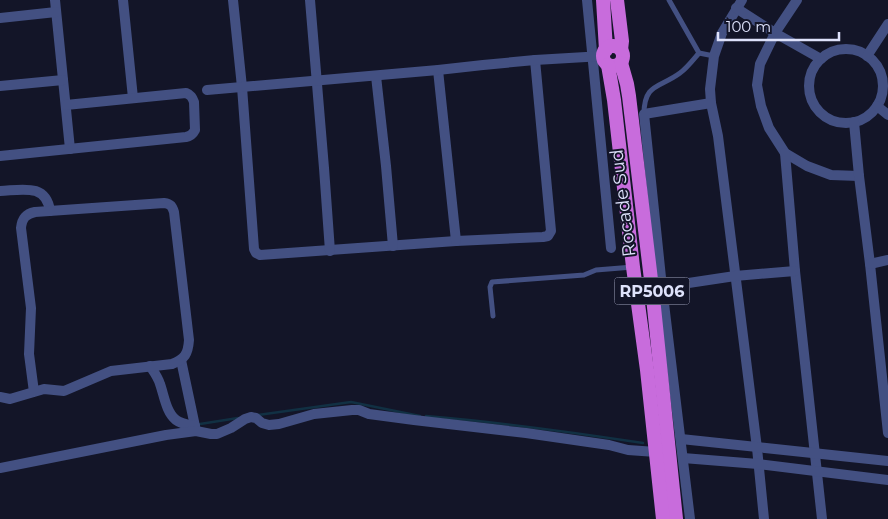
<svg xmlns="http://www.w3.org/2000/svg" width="888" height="519" viewBox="0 0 888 519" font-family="Montserrat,sans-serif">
  <rect width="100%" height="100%" fill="#131528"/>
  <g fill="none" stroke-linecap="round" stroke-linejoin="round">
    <!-- stream -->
    <g stroke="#113043" stroke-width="2.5">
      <path d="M258,415L351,402L420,416"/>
      <path d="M426,416C498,422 571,432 643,443"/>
      <path d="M200,424L238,418"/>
    </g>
    <!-- service -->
    <g stroke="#435082" stroke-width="5">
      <path d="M669,0L699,53L714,56"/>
      <path d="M644,114C644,83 660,88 680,73C687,68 693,60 699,53"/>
      <path d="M493,316L490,287L492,282L584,275L596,270L633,267"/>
    </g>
    <!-- minor -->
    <g stroke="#435082" stroke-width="10">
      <path d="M55,0L70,149"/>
      <path d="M123,0L133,98"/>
      <path d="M233,0L242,87L254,249L256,253L260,255L456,241L543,237L548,236L551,231L535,60"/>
      <path d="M310,0L324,168L330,251"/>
      <path d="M587,0L611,248"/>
      <path d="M742,0L722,33L714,56L710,89L711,103L718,136L757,448L764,519"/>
      <path d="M797,0L775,33L760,64L757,85L761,106L769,128L785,153L807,166L831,175L859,176"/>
      <path d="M736,8L775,33L821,59"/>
      <path d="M0,18L56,12"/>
      <circle cx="846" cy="86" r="37"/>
      <path d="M867,56L888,24"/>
      <path d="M438,70L456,241"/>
      <path d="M376,76L386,166L393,246"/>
      <path d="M0,86L63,80"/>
      <path d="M207,90L438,70L483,65L535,60L603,56"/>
      <path d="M877,106L888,115"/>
      <path d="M854,122L859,176L870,264L888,433"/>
      <path d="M785,153L795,271L822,519"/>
      <path d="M0,156L186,137C191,136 193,134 195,130L194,102C192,97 191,95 186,93L66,105"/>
      <path d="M0,191C22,190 46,183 50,211"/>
      <path d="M870,264L888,260"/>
      <path d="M662,287L735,276L795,271"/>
      <path d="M181,360L196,431"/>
      <path d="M150,366C154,372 158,377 160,384C164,395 166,412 176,420C181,424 189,425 195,426"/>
      <path d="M0,397L10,399L44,389L64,391L111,371L172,364C185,359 188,354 189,340L174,212C172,206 171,204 164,203L35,212C26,214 22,218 21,228L31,308L29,354L34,392"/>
      <path d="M681,439L888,461"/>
      <path d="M683,458L758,464L888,480"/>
      <path d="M0,468L166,435L196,431L211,434H217L231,428L245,419L251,417L256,418L262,423L269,425L279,424L314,414L352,410H359L369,414L414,420L526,433L609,445L628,450L656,452"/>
      <path d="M690,519L662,287L644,114L711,103"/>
    </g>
    <!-- trunk -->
    <g stroke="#c86cdc" stroke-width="14">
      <path d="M603,0L606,50"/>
      <path d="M617,0L622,41L621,50"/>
      <circle cx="613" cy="56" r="10"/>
      <path d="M621,63L627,84L629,96L652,288L676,519"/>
      <path d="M608,65L614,100L633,267L647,370L663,519"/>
    </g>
  </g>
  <g text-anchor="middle" stroke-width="4" stroke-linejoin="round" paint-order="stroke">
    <!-- shield labels -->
    <rect fill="#131528" stroke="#a1a4bc" stroke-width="1" x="614.5" y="277.5" width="75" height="27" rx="4"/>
    <g font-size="16" font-weight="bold" fill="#dee2fb">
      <text x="652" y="297">RP5006</text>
    </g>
    <!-- street labels -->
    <g font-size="18" fill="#dee2fb" stroke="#131528">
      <text transform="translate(623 203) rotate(-97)" y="6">Rocade Sud</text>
    </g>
  </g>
  <!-- scale -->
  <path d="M718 32v8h121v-8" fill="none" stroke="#dee2fb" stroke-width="2.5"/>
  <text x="726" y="32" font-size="15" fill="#dee2fb" stroke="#131528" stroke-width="4" paint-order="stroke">100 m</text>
</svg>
